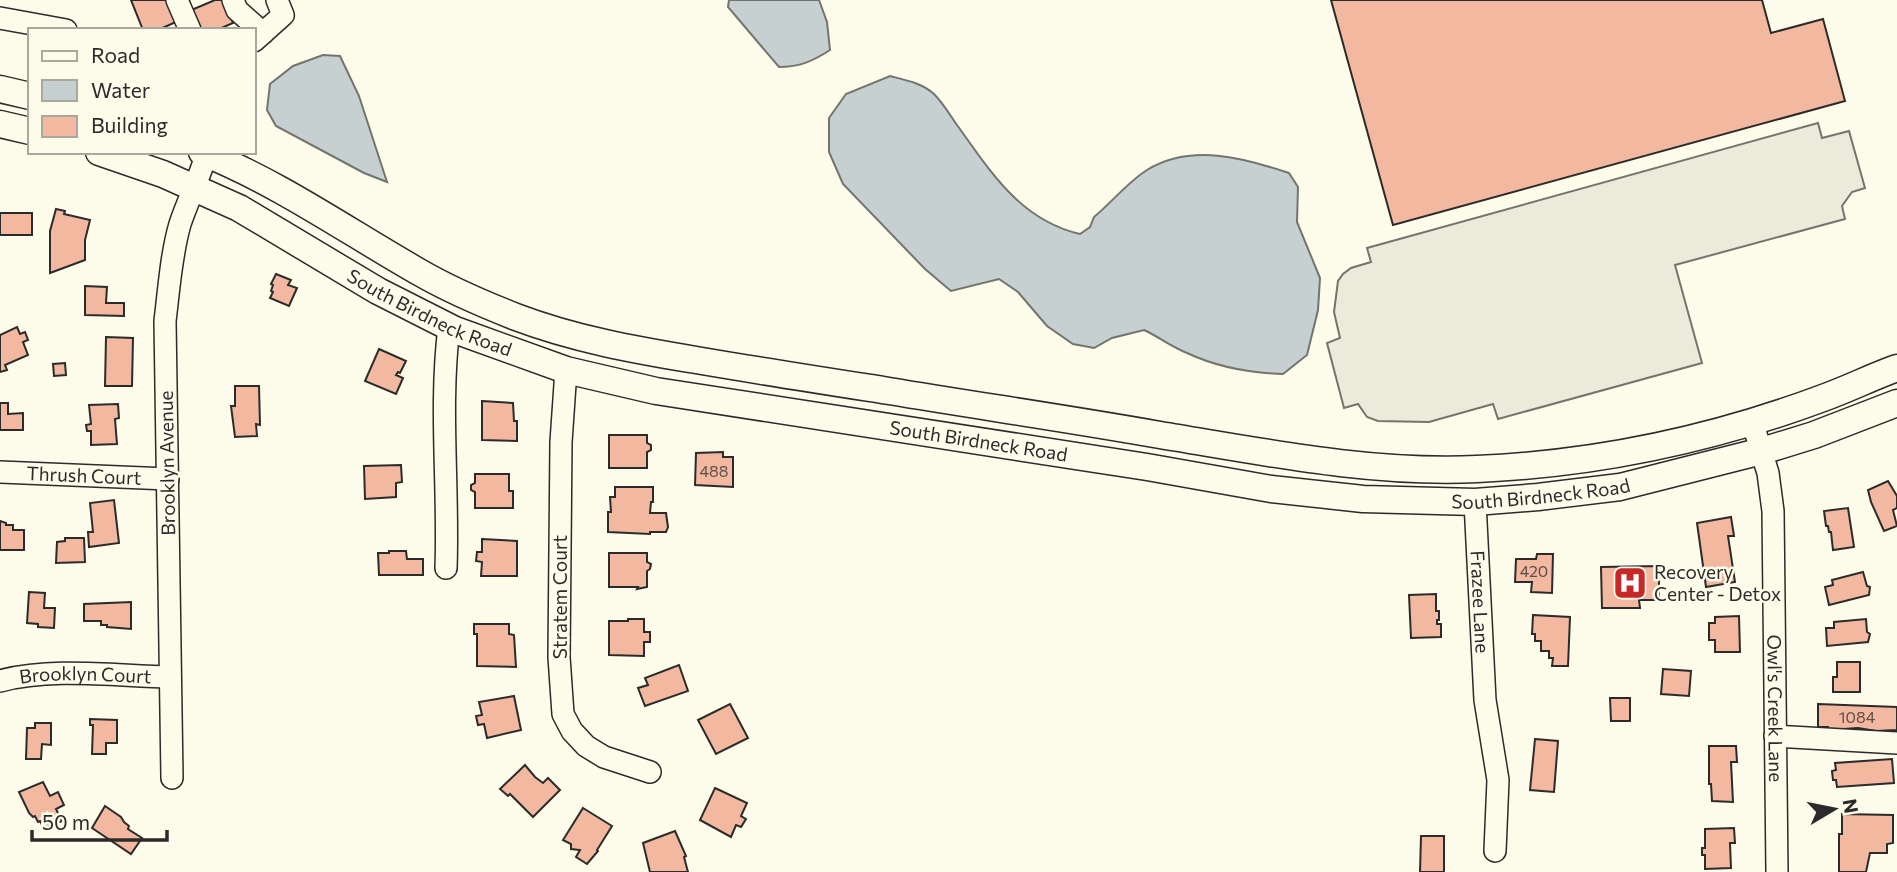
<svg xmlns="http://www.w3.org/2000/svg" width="1897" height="872" viewBox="0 0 1897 872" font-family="Commissioner,sans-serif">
  <rect width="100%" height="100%" fill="#fdfbea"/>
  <!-- parking -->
  <path fill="#eceadb" stroke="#74746e" stroke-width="2" d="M1818,123L1822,138L1849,131L1865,188L1852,192L1842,206L1845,219L1675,265L1702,363L1498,419L1493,404L1429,422L1378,421L1367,417L1358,404L1344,408L1327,343L1340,338L1334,312L1338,281L1343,274L1351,268L1371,262L1367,248Z"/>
  <!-- water -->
  <g fill="#c7d0d0" stroke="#74746e" stroke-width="2">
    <path d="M729,0H819L827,22L830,50C813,61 800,67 779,67L728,7Z"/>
    <path d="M323,55L340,56L359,96L387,182L364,173L276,126L267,110L270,84L293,66Z"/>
    <path d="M890,76C905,80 922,83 934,94C943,103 950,115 957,125C991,172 1020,220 1080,234L1090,227L1094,217C1111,203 1129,181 1147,170C1191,143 1244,158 1289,173L1298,187L1297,222L1320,278L1318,310L1307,355L1283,374C1250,373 1217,367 1187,353C1172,347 1159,337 1144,330L1112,338L1094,348L1073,344L1047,326L1018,292L999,279L951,291L925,269L843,184L829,152V118L846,94Z"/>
  </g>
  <!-- building -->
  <g fill="#f2b8a0" stroke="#2b2b2b" stroke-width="2">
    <path d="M131,0H167L176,22L158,30H143Z"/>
    <path d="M215,0H224L233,23L217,30H197L189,11Z"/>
    <path d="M1331,0H1762L1771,33L1823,19L1845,101L1393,225Z"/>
    <path d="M56,209L65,211L64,214L90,220L85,240V260L50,273V231Z"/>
    <rect x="0" y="213" width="32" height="22"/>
    <path d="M276,274L291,280L288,285L297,288L289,306L270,298L273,292L271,291L273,285L271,284Z"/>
    <path d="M85,286L107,287L106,303H124V316L85,315Z"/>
    <path d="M17,327L20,334L25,332L28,340L23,342L28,355L5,365L7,370L0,372V335Z"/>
    <path d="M106,337L133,338L132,386H105Z"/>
    <path d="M379,349L406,361L400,373L398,372L396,375L403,378L396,394L365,381Z"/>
    <path d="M65,363L66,375L54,376L53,364Z"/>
    <path d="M235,386H259L260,425L256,424L257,436L235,437L231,406H235Z"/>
    <path d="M482,401L513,403L514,421H517V441L482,440Z"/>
    <path d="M0,403H8V414L23,413V430H0Z"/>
    <path d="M118,404L119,418L115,419L117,444L91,445V431H87L86,425L91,424L89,405Z"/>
    <path d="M609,435H647V443L651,445V450L647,452V468H609Z"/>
    <path d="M723,452V457H733V487L695,485L696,453Z"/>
    <path d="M401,465L402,482L396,483V497L365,499L364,466Z"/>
    <path d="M475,474H509V491H513V508H475V492L471,490V485L475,483Z"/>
    <path d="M1888,481L1897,496V508L1893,510L1897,526L1884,531L1871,502L1868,490Z"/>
    <path d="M615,487H653V502H651L650,513H666L668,527L666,532H650V534L608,532V512H611L610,497H615Z"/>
    <path d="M114,500L119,543L89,547L88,532H93L90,503Z"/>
    <path d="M1848,508L1854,547L1833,550L1831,532H1829L1828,526H1826L1824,511Z"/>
    <path d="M1731,517L1734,536H1728L1735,582L1706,587L1697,523Z"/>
    <path d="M0,521L6,523V525H13V530H24V550H0Z"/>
    <path d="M65,538H84L85,562L56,563L57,542L65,541Z"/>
    <path d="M482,539L517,541V576H481L482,562L476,561L477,552H482Z"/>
    <path d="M389,551H406L407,559H423V575H379L378,553H389Z"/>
    <path d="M609,553H647V562L651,564L650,569L647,571V587L637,589L638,587H609Z"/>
    <path d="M1537,554H1553L1552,593L1531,592L1532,582H1515L1516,559H1536Z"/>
    <path d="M1659,566V600H1639L1640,608H1602L1601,567Z"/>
    <path d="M1863,572L1867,586L1870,587L1869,595L1829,605L1825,587L1833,585L1832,580Z"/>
    <path d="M29,592L45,593L44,608H55L54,628L38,627V624L27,623Z"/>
    <path d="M1436,594V611H1439V620H1437V624H1441V637L1411,638L1409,595Z"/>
    <path d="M131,602V629L107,627V625H101V621H84V604Z"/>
    <path d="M1533,615L1570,617L1568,666H1552L1553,658H1549V651H1541V641H1535V634H1532Z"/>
    <path d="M1739,616L1740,652H1715V640H1709V623H1715V617Z"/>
    <path d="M628,619H644V632H650V642H644V656L609,655V621H628Z"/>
    <path d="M1866,619L1867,632L1870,634L1868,642L1827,646L1826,628H1834V622Z"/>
    <path d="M474,624H509V634L514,635L516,667L477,666V634H474Z"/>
    <path d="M1837,662H1860V692H1833V677H1837Z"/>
    <path d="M679,665L688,691L645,706L638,688L648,685L645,678Z"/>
    <path d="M1663,669L1691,671L1689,696L1661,694Z"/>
    <path d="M514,696L521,730L487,738L484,724L478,725L476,716L482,715L479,702Z"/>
    <path d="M1610,698H1630V721H1611Z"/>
    <path d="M730,704L748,738L716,754L698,720Z"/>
    <path d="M1818,704L1897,707V730L1876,731L1858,728L1844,729V733L1828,732V727H1818Z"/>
    <path d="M90,719L117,720V743H106V754H92L93,725H90Z"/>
    <path d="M35,723H51V745L42,744L41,759H26L27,728H35Z"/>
    <path d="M1535,739L1558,741L1554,792L1530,790Z"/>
    <path d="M1709,746H1736L1737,762H1731L1733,802L1712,801L1711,784H1709Z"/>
    <path d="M1892,759L1894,783L1837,787L1836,780H1833L1832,771L1836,770L1835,763Z"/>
    <path d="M525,765L535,777L543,783L548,778L560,790L533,817L510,794L508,796L500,789Z"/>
    <path d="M43,782L50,796L58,792L64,805L56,809L62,821L44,829L40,821L38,822L35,816L33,817L29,813L19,792Z"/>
    <path d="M715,788L747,803L741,816L746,819L741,827L736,825L731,837L700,820Z"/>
    <path d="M105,806L121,817L124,822L129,826L128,829L142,838L131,854L92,828Z"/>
    <path d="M583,808L612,826L597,850L598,851L587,864L576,857L580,850L571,849V844L563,840Z"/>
    <path d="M1842,814L1893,815V843L1887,844V853H1870L1866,872H1839V834H1842Z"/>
    <path d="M1734,828L1735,843H1730L1731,868L1705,869V855H1702V848H1705V829Z"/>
    <path d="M675,831L686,856L684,857L688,872H650L643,843Z"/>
    <path d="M1421,836H1444V872H1420Z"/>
  </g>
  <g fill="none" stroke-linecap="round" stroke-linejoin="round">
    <defs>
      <g id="minor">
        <path d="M177,0L190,30"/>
        <path d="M233,0L237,10L263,33"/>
        <path d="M0,18L66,30"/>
        <path d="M254,41L283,15L277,0"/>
        <path d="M566,370L561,442L559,657L563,714L572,731L586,746L604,757L650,772"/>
        <path id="s1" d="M1752,421L1768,473L1773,511L1777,872"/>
        <path id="s2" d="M0,472L168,479"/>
        <path id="s3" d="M1475,502L1485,700L1498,780L1495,851"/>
        <path d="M446,568C449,487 439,407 449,327"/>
        <path id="s4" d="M0,681C52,667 116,676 170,677"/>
        <path d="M1775,736L1897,743"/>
        <path d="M172,778L165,321C169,289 171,255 180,224C188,200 200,177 207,152"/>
      </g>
      <g id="major">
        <path d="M0,89L30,96"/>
        <path d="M0,124L30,131"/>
        <path id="s5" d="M99,152L163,174L239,208L378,291L455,330L566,370L656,391L1147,467L1271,489L1363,499L1475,502L1538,497L1620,487L1762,451L1814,435L1897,403"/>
        <path d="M202,152C279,183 347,231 419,272C450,290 483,304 516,317C574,339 635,350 696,360C760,371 825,381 889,391C979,406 1070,419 1160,435C1264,452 1371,474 1477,469C1594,464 1713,439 1823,398C1848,389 1872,377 1897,368"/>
      </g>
    </defs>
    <!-- minor casing -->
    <use href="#minor" stroke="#2b2b2b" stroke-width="24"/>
    <!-- major casing -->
    <use href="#major" stroke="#2b2b2b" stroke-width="29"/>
    <!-- minor -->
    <use href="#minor" stroke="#fdfbea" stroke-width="21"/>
    <!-- major -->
    <use href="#major" stroke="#fdfbea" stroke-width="26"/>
  </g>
  <!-- icons -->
  <defs>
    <symbol id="hospital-square" viewBox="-11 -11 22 22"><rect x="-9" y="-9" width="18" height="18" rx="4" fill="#c62828" stroke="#fdfbea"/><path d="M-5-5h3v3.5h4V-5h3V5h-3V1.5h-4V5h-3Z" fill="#fff"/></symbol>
  </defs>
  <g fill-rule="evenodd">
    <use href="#hospital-square" x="1611" y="564" width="38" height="38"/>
  </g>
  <g text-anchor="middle" stroke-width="5" stroke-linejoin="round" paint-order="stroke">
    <!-- number labels -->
    <g font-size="16" fill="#5d4e48">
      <text x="714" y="477">488</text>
      <text x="1534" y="577">420</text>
      <text x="1857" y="723">1084</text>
    </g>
    <!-- street labels -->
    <g font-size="19" fill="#2b2b2b" stroke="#fdfbea">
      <text dy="7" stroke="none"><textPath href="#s5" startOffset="369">South Birdneck Road</textPath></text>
      <text dy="7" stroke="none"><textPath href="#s5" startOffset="936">South Birdneck Road</textPath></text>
      <text transform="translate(167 463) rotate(-91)" y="7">Brooklyn Avenue</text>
      <text dy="7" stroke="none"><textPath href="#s2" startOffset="84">Thrush Court</textPath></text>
      <text dy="7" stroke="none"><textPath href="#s5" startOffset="1503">South Birdneck Road</textPath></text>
      <text transform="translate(560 597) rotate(-90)" y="7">Stratem Court</text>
      <text dy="7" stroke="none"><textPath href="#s3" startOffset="100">Frazee Lane</textPath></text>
      <text dy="7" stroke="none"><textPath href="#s4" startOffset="86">Brooklyn Court</textPath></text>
      <text dy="7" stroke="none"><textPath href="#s1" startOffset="290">Owl's Creek Lane</textPath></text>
    </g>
    <!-- poi labels -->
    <g font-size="19" fill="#2b2b2b" stroke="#fdfbea" text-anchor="start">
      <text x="1654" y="579">Recovery<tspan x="1654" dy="22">Center - Detox</tspan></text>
    </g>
  </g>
  <!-- legend -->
  <rect x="28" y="28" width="228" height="126" fill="#fdfbea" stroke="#a9a89e" stroke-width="2"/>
  <rect x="42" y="51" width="35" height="10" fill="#fdfbea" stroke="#a9a89e" stroke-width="2"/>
  <text x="91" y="63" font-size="21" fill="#2b2b2b">Road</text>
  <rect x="42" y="80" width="35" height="21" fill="#c7d0d0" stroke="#a9a89e" stroke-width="2"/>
  <text x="91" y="98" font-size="21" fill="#2b2b2b">Water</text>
  <rect x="42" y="116" width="35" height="21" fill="#f2b8a0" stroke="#a9a89e" stroke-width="2"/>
  <text x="91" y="133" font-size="21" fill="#2b2b2b">Building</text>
  <!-- north arrow -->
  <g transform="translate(1834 809) rotate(80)" stroke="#fdfbea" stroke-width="5" paint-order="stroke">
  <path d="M0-5L12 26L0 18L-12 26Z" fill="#2b2b2b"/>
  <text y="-10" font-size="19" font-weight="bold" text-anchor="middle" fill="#2b2b2b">N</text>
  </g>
  <!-- scale -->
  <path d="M32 830v10h135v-10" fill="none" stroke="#2b2b2b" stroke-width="3.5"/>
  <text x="42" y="830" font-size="21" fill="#2b2b2b" stroke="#fdfbea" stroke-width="5" paint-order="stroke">50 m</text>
</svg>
